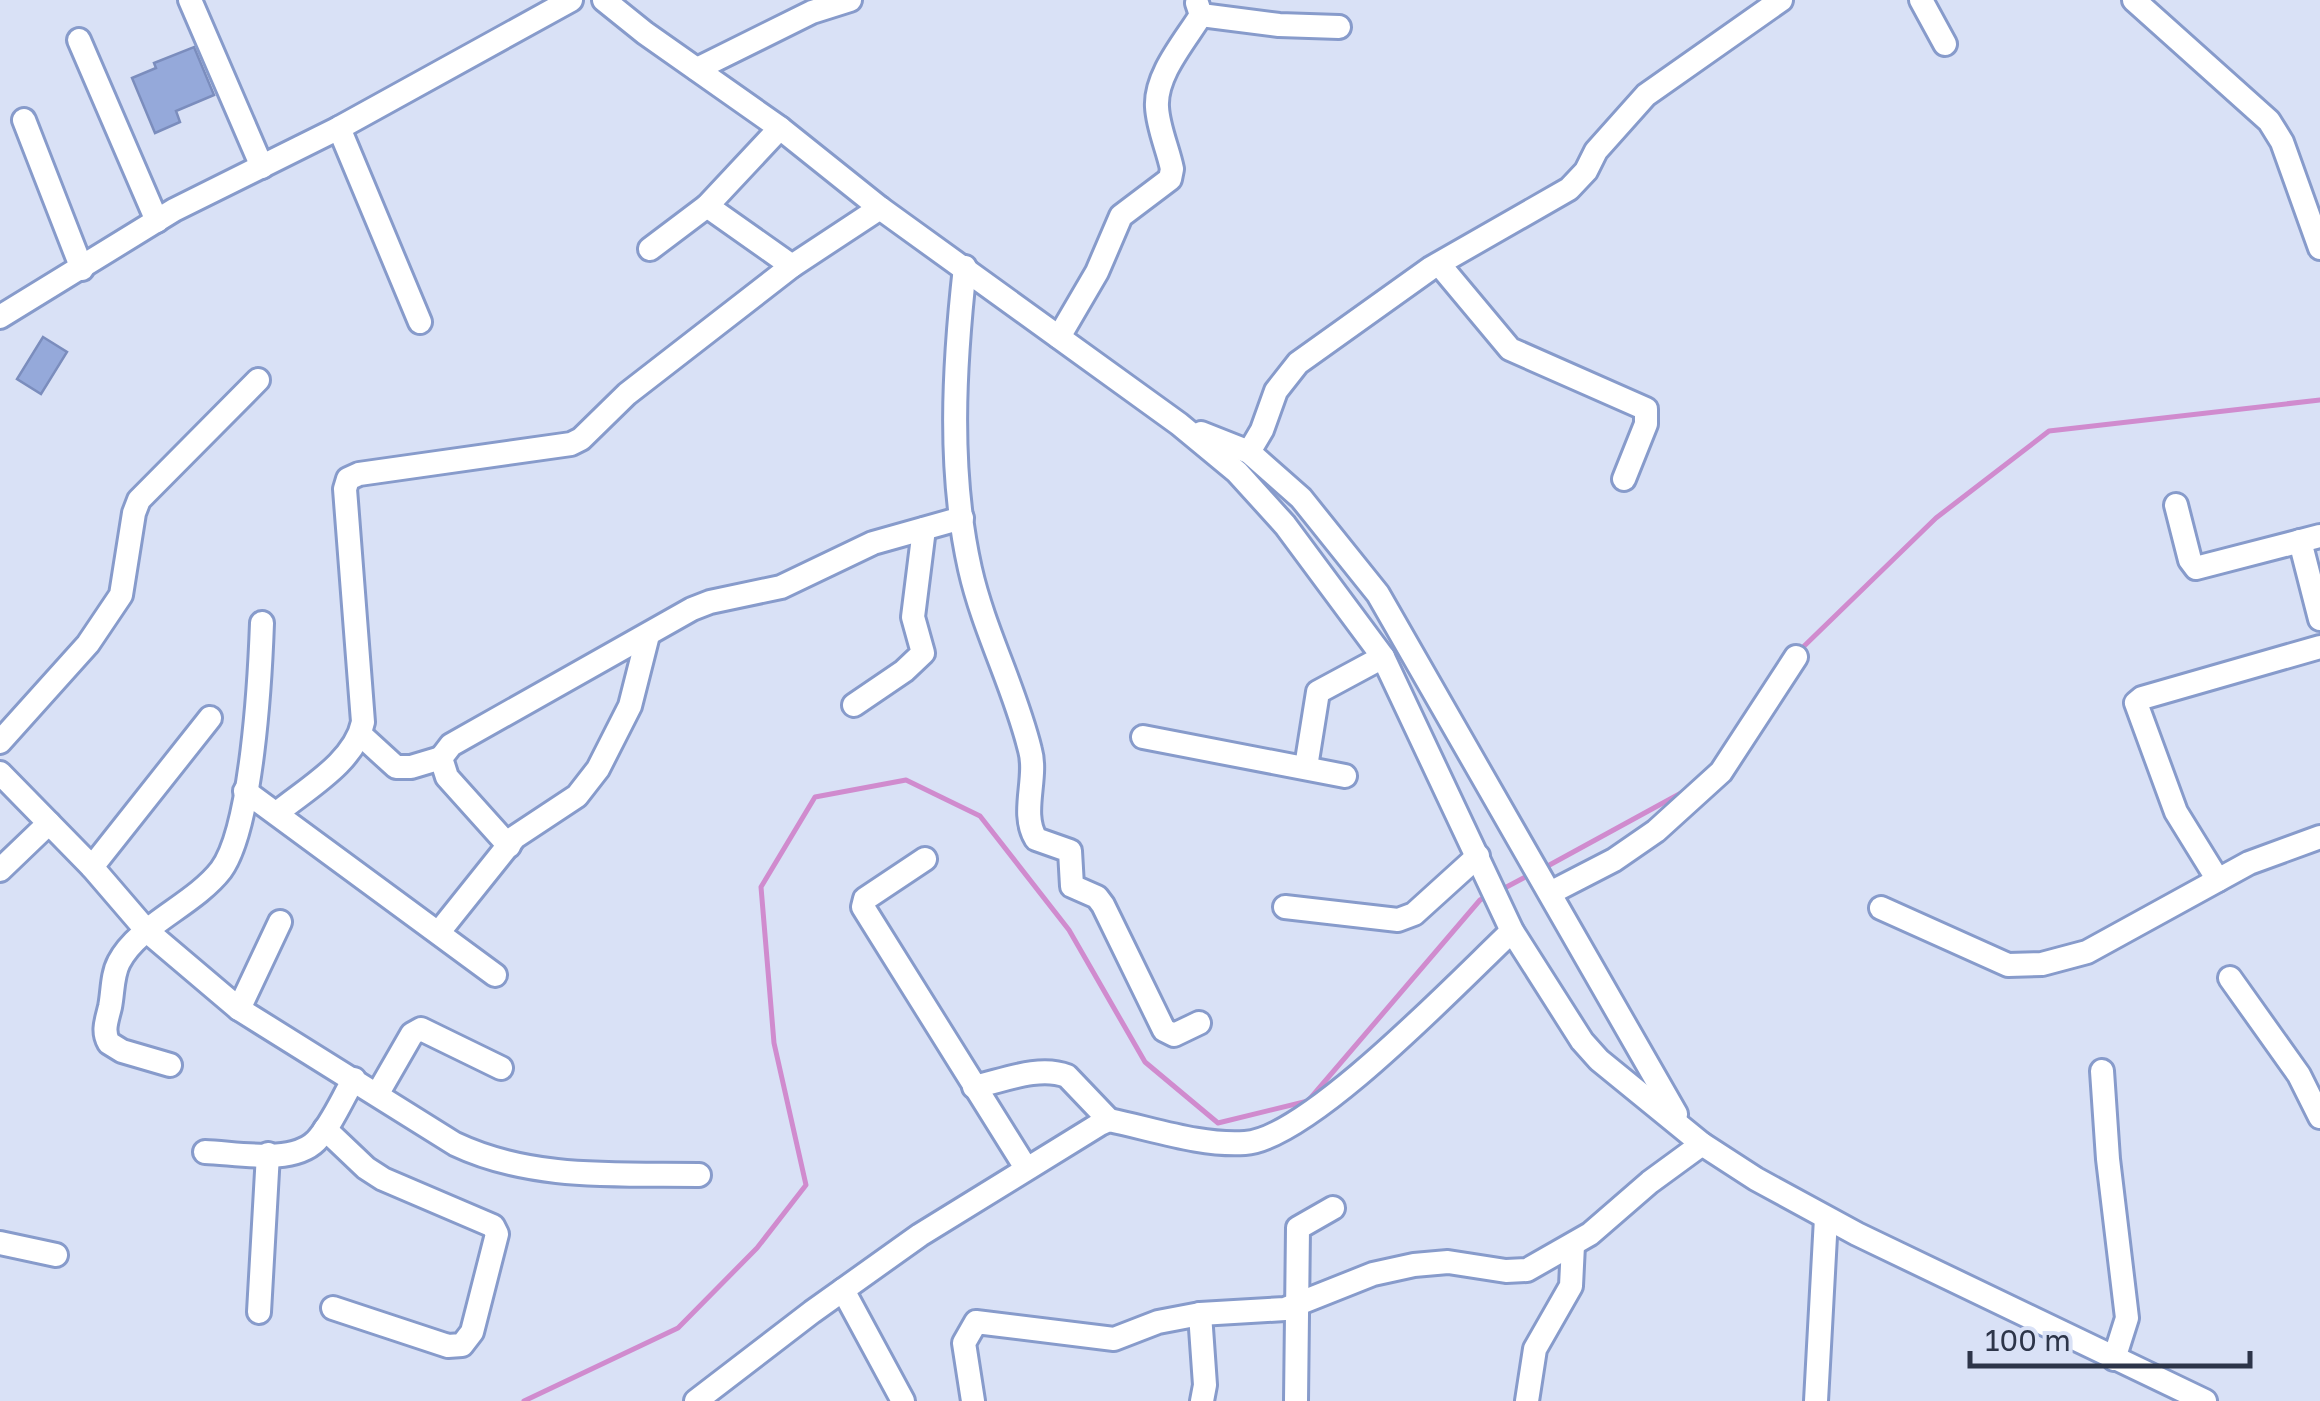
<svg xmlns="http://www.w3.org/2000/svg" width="2320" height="1401" viewBox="0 0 2320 1401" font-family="'Golos Text',sans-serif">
  <rect width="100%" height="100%" fill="#d9e1f6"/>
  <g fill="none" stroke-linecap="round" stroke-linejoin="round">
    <!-- stream -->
    <g stroke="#d08bce" stroke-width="5">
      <path d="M1799,651L1936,518L2049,431L2320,400"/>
      <path d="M1544,868L1683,792"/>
      <path d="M1499,891L1529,875"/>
      <path d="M524,1401L678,1328L757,1248L806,1185L774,1043L761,887L815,797L906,780L980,816L1069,930L1145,1062L1218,1123L1308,1101L1480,900L1489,895"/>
    </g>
  </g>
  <!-- building -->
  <g fill="#95a9da" stroke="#7b8dbd" stroke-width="2.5">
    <path d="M194,47L214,95L176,111L180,122L155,133L132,78L156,68L154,63Z"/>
    <path d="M43,337L67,352L41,394L17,379Z"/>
  </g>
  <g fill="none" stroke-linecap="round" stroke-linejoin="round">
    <defs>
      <g id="minor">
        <path d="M190,0L262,167"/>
        <path d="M604,0L645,33L780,128L880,208L1179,424L1237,472L1285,525L1383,657L1512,931L1582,1041L1599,1060L1702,1144L1756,1179L1857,1234L2205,1401"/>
        <path d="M1921,0L1945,44"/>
        <path d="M2134,0L2269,121L2282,142L2320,248"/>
        <path d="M1197,3L1201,15L1279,25L1339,27"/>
        <path d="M79,40L157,221"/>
        <path d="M697,69L812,12L850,0"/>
        <path d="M24,120L82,269"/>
        <path d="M339,128L420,322"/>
        <path d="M707,206L792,266"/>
        <path d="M650,249L707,206L780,128"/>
        <path d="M1439,264L1510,349L1646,409V424L1624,479"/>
        <path d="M965,267C954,366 948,471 970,569C984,631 1015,688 1030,750C1038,778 1020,813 1036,839L1070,851L1072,886L1097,897L1103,905L1164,1030L1174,1035L1199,1023"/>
        <path d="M0,317L174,210L339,128L571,0"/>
        <path d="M1059,337L1097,272L1121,216L1170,179L1172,169C1168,149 1158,128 1157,107C1155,75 1185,41 1201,15"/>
        <path d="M1201,433L1249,452L1301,498L1378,594L1676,1114"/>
        <path d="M1249,452L1262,430L1276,391L1298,363L1431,268L1569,189L1586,171L1596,151L1646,95L1781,0"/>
        <path d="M2176,505L2190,560L2196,568L2320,536"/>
        <path d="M2300,541L2320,619"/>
        <path d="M854,705L904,671L923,653L913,617L924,529"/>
        <path d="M361,735L396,767H411L441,758"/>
        <path d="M1143,737L1345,776"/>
        <path d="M0,742L88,644L121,595L134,513L139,500L258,380"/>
        <path d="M1306,767L1318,692L1383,657"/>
        <path d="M0,773L92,867L210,718"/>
        <path d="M245,791L495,975"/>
        <path d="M277,813C306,789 355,762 363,722L345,489L348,479L359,474L571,444L581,439L627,394L792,266L880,208"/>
        <path d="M509,846L447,777L441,758L451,745L692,609L710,602L781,587L873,543L962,518"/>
        <path d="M925,859L865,899L863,907L1026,1168"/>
        <path d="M92,867L147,931L239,1009L455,1144C531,1180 616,1174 699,1175"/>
        <path d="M0,870L49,823"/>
        <path d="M2218,880L2176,812L2136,703L2142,698L2320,647"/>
        <path d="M1550,893L1614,860L1656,831L1721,772L1796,657"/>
        <path d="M1285,907L1398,920L1414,914L1478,856"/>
        <path d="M1881,908L2008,965L2042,964L2087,952L2249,863L2320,837"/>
        <path d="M439,932L515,837L577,796L598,769L630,706L648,635"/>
        <path d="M2230,978L2299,1075L2320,1117"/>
        <path d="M239,1009L280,922"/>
        <path d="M170,1065L122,1051L109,1043C102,1031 107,1020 110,1007C113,992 112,975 119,962C138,925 194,905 221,870C252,828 260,679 262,623"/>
        <path d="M2102,1071L2108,1159L2127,1318L2114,1359"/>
        <path d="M974,1087C1002,1081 1039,1065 1067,1076L1109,1120"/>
        <path d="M378,1093L412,1034L421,1029L501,1068"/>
        <path d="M325,1129L366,1168L383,1179L493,1226L497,1234L472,1332L462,1345L448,1346L333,1308"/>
        <path d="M205,1152C237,1153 292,1165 316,1141C332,1124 342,1099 354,1079"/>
        <path d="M0,1243L56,1255"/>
        <path d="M843,1290L903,1401"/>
        <path d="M259,1312L268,1154"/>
        <path d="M1200,1314L1205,1385L1202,1401"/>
        <path d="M696,1401L812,1312L920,1235L1100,1124L1109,1120C1153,1129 1201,1146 1245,1143C1309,1139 1461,979 1512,931"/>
        <path d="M973,1401L964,1343L976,1322L1114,1339L1158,1322L1200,1314L1285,1309L1373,1274L1414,1265L1448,1262L1506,1271L1527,1270L1590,1234L1650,1182L1702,1144"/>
        <path d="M1296,1401L1298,1228L1333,1208"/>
        <path d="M1527,1401L1535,1349L1571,1286L1573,1245"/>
        <path d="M1816,1401L1826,1218"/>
      </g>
    </defs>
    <!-- minor casing -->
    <use href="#minor" stroke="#879bcb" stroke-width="28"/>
    <!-- minor -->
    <use href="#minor" stroke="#fff" stroke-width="22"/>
  </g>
  <!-- scale -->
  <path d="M1970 1351v15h280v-15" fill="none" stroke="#2d3549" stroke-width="5"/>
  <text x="1985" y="1351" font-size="30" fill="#2d3549" stroke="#d9e1f6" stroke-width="8" paint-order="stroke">100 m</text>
</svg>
